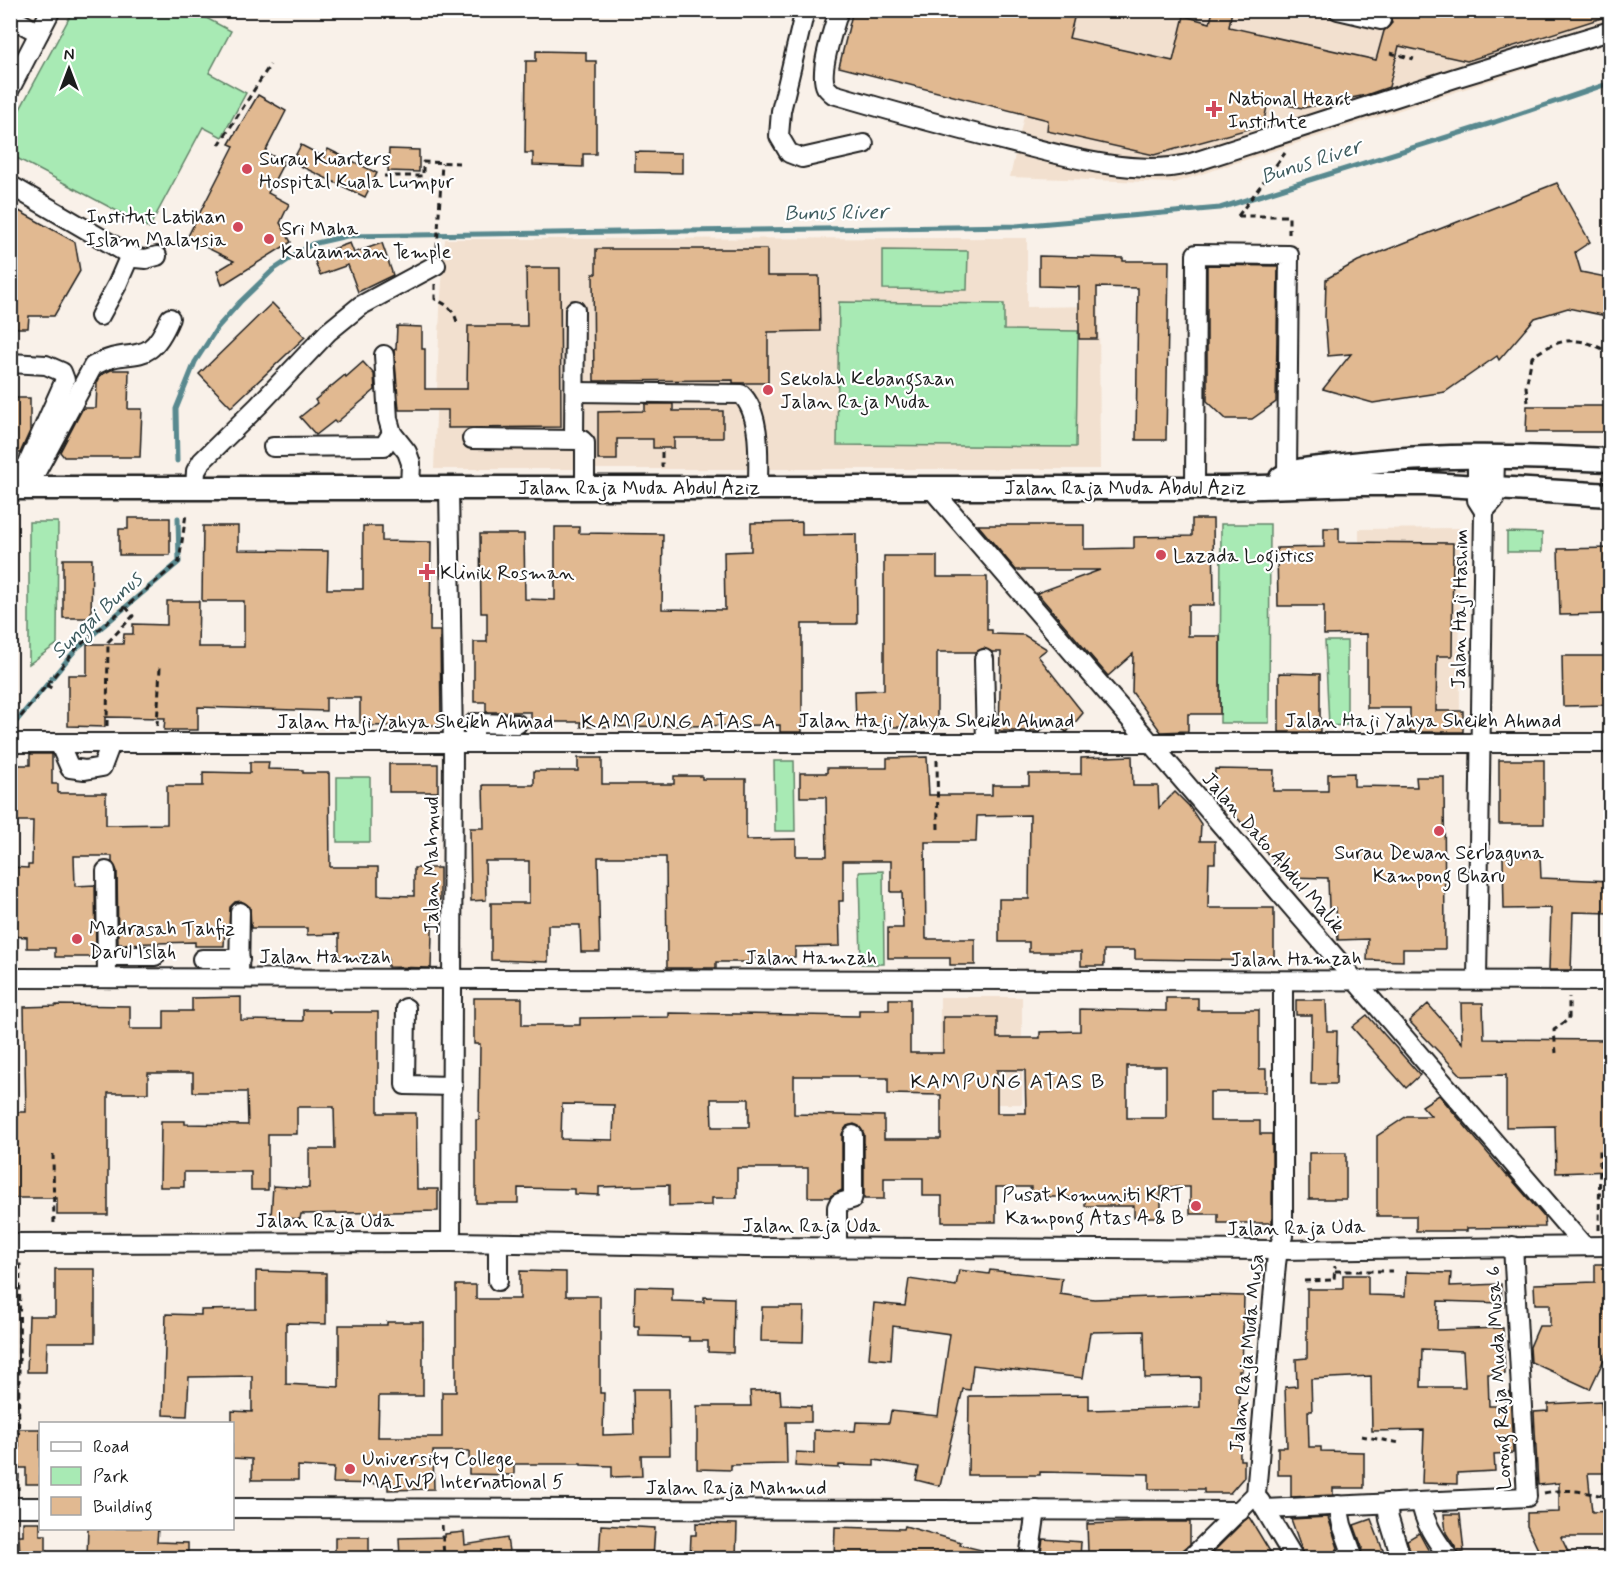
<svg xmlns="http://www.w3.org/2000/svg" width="1621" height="1569" viewBox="0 0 1621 1569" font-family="Mynerve,sans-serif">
  <rect width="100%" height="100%" fill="#f9f1e9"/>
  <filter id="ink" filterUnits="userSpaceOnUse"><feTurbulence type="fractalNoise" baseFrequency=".0167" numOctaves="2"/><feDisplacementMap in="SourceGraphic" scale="12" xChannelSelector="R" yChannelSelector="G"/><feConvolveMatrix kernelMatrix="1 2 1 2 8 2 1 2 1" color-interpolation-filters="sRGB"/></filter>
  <g filter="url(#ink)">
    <!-- built -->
    <g fill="#f2e0cf">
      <path d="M1048,11H1610V42L1174,183L1010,177Z"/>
      <path d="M1027,238V307L1099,306L1100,469H434L440,310L445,239Z"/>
      <path d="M1459,528L1460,727H1414V624H1359V529Z"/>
      <rect x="940" y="997" width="82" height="107"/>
    </g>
    <!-- green -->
    <g fill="#a8eab4" stroke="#628368" stroke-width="1.5">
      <path d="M73,11H193L231,31L209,73L246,93L222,137L203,127L149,228L11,155V126Z"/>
      <path d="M883,250L968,251L967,290L883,289Z"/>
      <path d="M839,302L1004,304V330L1078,331L1076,447L837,445Z"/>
      <path d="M29,522H58L57,644L29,664Z"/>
      <path d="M1221,524H1270L1269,723H1220Z"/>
      <path d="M1507,532L1542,533V552H1507Z"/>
      <path d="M1325,641H1347V725L1329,726Z"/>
      <path d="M774,761H794L795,831H775Z"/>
      <rect x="337" y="777" width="33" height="65"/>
      <path d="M883,871L884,964H861L859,872Z"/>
    </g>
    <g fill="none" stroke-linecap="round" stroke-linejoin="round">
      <!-- stream -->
      <g stroke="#59898f" stroke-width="5">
        <path d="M177,461L176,409L195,362L217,328L240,302L273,270L312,244L347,236L1016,226L1220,208L1495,122L1610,83"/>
        <path d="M10,729L77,648L179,562L178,518"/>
      </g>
    </g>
    <!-- building -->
    <g fill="#e1b991" stroke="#1c1c1c" stroke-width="1.5" fill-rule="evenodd">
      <path d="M853,10H1076L1069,38L1173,61L1184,16L1210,23L1213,10H1232L1229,27L1376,60L1384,31L1392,23L1389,10H1611V15L1467,61L1399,46L1389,87L1366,95L1303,108L1268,102L1263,125L1154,155L1047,131L1048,120L839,67Z"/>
      <path d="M536,51L586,52V61H596V154H583V167L533,165V153H525L526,61H536Z"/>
      <path d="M258,95L286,111L265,152L284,162L268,193L289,204L280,223L291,242L222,285L217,271L234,261L187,238L234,146L229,144Z"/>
      <path d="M301,145L324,157L328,149L377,173L365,197L292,162Z"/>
      <path d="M389,149L419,150V172L388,171Z"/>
      <path d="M635,152L682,153V173L635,172Z"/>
      <path d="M1557,183L1590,242L1575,252L1581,272L1611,278V317L1568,308L1535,318L1499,360L1497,356L1445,392L1373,403L1323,389L1351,354L1328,356L1325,317L1326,279L1358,261Z"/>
      <path d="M10,206L75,242L80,271L54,316H29L28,328H18L10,325Z"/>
      <path d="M350,243L354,253L382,243L393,275L358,292L348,265L320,275L313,256Z"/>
      <path d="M596,249H767V276H819L820,331L768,332V383H733V380L594,381L593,274H596Z"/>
      <path d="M1039,256L1123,258V261H1169L1166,440H1136L1138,288L1097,287V339H1079V287L1039,286Z"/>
      <path d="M1207,265L1278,266L1276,402L1252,419H1226L1207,401Z"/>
      <path d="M526,268H560L561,427L448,428V410H399L394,350L396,349L397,326L422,327V349H425V389H467L468,326H527Z"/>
      <path d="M272,303L305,337L231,407L199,374Z"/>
      <path d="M363,362L374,374L375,390L336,423L334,421L316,435L300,417L317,403L315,400L345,375L346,377Z"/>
      <path d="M111,370H129L128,409H142L140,457H64L60,452L83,408H96L97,383L101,375Z"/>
      <path d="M10,398H30V431L20,453H10Z"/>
      <path d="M645,404H673V411H723V438H674V448H653V439H617V460H598V412L645,411Z"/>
      <path d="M1527,406H1611V432H1526Z"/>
      <path d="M128,518H170V555H119V529H128Z"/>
      <path d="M1192,519H1213L1214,605H1188V636H1220V714H1188V731L1161,732L1132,692L1133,654L1108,676L1037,593L1100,570H1016L978,525H1084V549L1134,548V537L1192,536Z"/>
      <path d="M802,522V535L856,534L857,624H802V732H780V725L581,727V722H531V712H486V702H474V642H487V613H481L480,534H524L525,599L555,600V527H579V533L663,534L662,609L725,610L724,552L751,551V523Z"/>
      <path d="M203,526H238V550L328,551L327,589H363V526H382V541L431,542L430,631H440L441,725L360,726V698H326V711L198,707V730H164L165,718L105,717V727L68,726V675H87V644H123L124,634H133V624L167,625V601H199L198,647H244V601H202Z"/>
      <path d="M1324,528H1339V542L1453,543L1452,656H1437L1436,711H1463V732H1410V708H1367V634L1324,635V606H1278L1277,548L1324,547Z"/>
      <path d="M1611,548V614L1560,615L1558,549Z"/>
      <path d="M884,556H937V577H987V630H992V634L1024,635L1047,649L1038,656L1083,713L1067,732L1051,723L1040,731H999L1001,652H992L984,648L976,652H937V728L856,726L855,691L884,690Z"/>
      <path d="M63,559H92L91,618H63Z"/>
      <path d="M1562,656H1611V705L1563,706Z"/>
      <path d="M1279,673L1320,674V732H1279Z"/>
      <path d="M30,754H52V784H58V793H106V825L167,824V786H203V772L250,773V762H269L268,769L303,770V773H329L330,867H378V895L414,896V868H440V900H433L431,968L388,967V958H339V934L307,935V928H251L250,907L241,901L235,902L230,907L229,928H225L224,946H195V942L118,944L117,871L112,862V856H74L75,886L95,885L96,957H55V948H27V937L10,936V867L28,868V865H32L33,821H10V765H30Z"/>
      <path d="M1132,756L1133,786H1158L1159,808L1175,792L1189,806L1201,824L1200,841H1215V863H1209L1208,908H1274V961L1135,959V950H1104V966H1081V952H1029V942H999V899H1029L1030,815L977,816L976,842H925L926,939H975V965H950V958H888V928H903L902,892H891V861H843V901H839L840,946L795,947V957L749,958V962H716V968H667L666,857H598L600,952H581L580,925H548V962L491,960V903H529V861H485L486,900L471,901L470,828H484L483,785H534V771H578V758H602V784H674V776H702V779H746V840L796,839V856H827L826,797H800V773H827V768H887V758L927,757L929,795H992V785H1029V774H1081V758Z"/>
      <rect x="1499" y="760" width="45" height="64"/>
      <rect x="389" y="764" width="49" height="28"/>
      <path d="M1215,769L1274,770L1273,791H1328V774L1354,773V786L1417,787L1416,777H1444L1445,949H1403V961L1367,960L1368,939L1338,940L1336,908H1329L1328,878L1287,877L1214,790Z"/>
      <path d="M1540,856L1541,878L1611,881V913L1573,912L1571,970H1549L1551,908L1504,909L1503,857Z"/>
      <path d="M241,997V1020L303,1021V1010H329V1012H378V1113H416L417,1189H438V1211L301,1214L300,1219L271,1217L273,1186L309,1188V1149H335L334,1107H297V1134H268V1190H251V1172H184V1187H160L161,1121H185V1124L248,1125L247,1092H193V1073H148V1093H108V1215H57V1198H10V1112H26L24,1007L56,1006V1005L130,1006V1029H164V1011H192V998Z"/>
      <path d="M474,998H522V1025H580V1018L669,1017V1013L859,1016V1010H889V999H910V1053H943V1017H997V1038H1040V1032L1080,1031V1009L1166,1011V998H1198V1010H1259V1069H1266V1092H1210V1121H1260V1134H1272V1223H1218V1214H1190V1187H1161V1217H1134V1206H1085V1197H1031V1187H996V1222H942V1196H923V1178H884V1199H864V1134L859,1126L854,1124L847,1126L842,1134V1190L829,1197H808V1168H737V1198H712V1205L669,1206V1185L599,1187V1195L574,1194V1189L518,1188V1203H476V1120H479L480,1044H474ZM1127,1066H1166V1118H1127ZM997,1070H1025L1026,1113H997ZM794,1076H859V1078H888V1094L941,1095V1139H884V1116L794,1114ZM711,1099H749V1127H712ZM562,1104L614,1105L613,1140L561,1139Z"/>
      <path d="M1296,1000H1326L1327,1031H1337L1336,1084H1311L1312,1015H1296Z"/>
      <path d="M1461,1003H1483L1484,1039L1611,1040V1171L1556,1173L1555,1126L1506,1127V1075L1462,1076L1409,1021L1428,1004L1462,1043Z"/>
      <path d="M1367,1015L1420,1075L1406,1088L1352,1027Z"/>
      <path d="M1439,1095L1507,1176V1174L1544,1217L1545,1227L1467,1228V1231H1416V1216H1377V1136L1407,1116H1431L1422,1106Z"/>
      <rect x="1309" y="1153" width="37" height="46"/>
      <path d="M1595,1264H1611V1351H1608L1590,1389L1531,1362L1530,1347L1539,1326H1550V1304H1535L1534,1284L1595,1282Z"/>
      <path d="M55,1269H95V1342H47L46,1372H27L29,1316H55Z"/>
      <path d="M959,1270L989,1274L990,1270L1062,1278L1060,1294L1094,1299L1208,1295L1244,1296L1242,1371H1239L1240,1460H1244V1477L1230,1493H1204V1489H1149V1474L1040,1472V1475H968L969,1396L1089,1395V1410L1200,1407V1377L1145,1378L1144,1331L1090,1332L1083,1378L973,1365L970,1390L963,1389L940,1486L916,1480L919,1467L874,1460V1466L839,1465V1468L795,1466L796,1452L814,1453V1430L855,1431L856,1422L889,1423L891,1411L938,1416L950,1334L893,1326L891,1360L869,1358L874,1303L905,1306L909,1279L956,1286Z"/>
      <path d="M256,1271L326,1273V1324L286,1323V1384L339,1387V1325H387V1322H423V1396H379L378,1437H442V1392H456V1285H476V1299H520V1271L566,1272V1296H600V1393H604L603,1435L634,1434L633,1389H669L670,1455H641L642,1476L612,1477V1466L581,1465V1464H514V1475L469,1474V1451H433L434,1489L388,1490V1484L333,1483L334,1468L298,1466V1480H252V1459L232,1458V1411L252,1412V1376L189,1377L187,1416L163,1415L166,1314L201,1315V1310L256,1309Z"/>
      <path d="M1406,1272L1451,1273L1450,1286L1501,1284L1502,1303L1438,1301L1437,1330L1503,1328L1505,1374H1488L1489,1406H1503L1510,1391L1513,1453L1494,1454L1495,1471L1457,1473V1484L1422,1483L1424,1430L1372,1431L1371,1376L1311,1379L1312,1411H1308L1309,1447H1321V1451L1364,1452V1488H1333V1495L1291,1497V1475H1278V1447H1287L1285,1387L1297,1386L1296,1359L1307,1358V1289H1343V1275H1368V1295L1405,1296ZM1422,1349L1463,1351L1465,1387H1421Z"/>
      <path d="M635,1287L672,1288V1301L704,1302V1297L734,1298L733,1353L708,1352V1341H689V1337L639,1336V1326H634Z"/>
      <path d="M762,1307H804L803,1342L761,1341Z"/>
      <path d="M780,1390L781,1405L811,1406V1422H786L787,1464L731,1465V1470L697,1469V1406H751L750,1391Z"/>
      <path d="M1601,1401L1602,1417H1611V1473H1588L1592,1512L1611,1511V1537H1561L1571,1558H1542L1527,1526V1513L1559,1512V1483L1538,1485L1534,1412L1548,1411V1404Z"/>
      <path d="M10,1429H40V1484H26V1468H10Z"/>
      <path d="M1444,1514H1460L1464,1552L1459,1553L1446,1533Z"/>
      <path d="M1249,1517L1274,1558H1207L1244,1521Z"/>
      <path d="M1328,1517L1338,1548L1334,1552L1333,1558H1305L1291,1519Z"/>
      <path d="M1371,1519L1384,1553L1387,1551L1389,1558H1361L1362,1547L1354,1525Z"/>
      <path d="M23,1522H40V1535H46V1558H20L19,1535H23Z"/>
      <path d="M1144,1522H1190V1544L1183,1550L1180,1558H1144V1552H1088L1087,1524Z"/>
      <path d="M696,1523L737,1524L736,1558H690L691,1535H696Z"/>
      <path d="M601,1525L655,1528L653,1558H599Z"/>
      <path d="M905,1526L961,1542L960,1545L994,1553V1558H834L835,1527L904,1529Z"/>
      <path d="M88,1528H158L157,1542L188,1543V1558L87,1557Z"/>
      <path d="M464,1532L465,1545L507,1538L510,1558H400L399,1538L445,1537V1534Z"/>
      <path d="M1419,1533L1426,1546L1433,1558H1412L1407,1540Z"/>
      <rect x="335" y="1537" width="34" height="21"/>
      <path d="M1043,1539L1081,1542L1080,1558H1040Z"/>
    </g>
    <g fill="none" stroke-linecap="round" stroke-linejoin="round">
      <defs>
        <g id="minor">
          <path d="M805,10L781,111L779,136L789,153L802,158L864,144"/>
          <path d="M839,10C834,27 818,72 826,87C828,90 831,92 833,94C891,111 948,127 1006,141C1060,155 1134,177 1188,164L1455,78L1610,31"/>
          <path d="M1338,10L1381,20"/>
          <path d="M10,17L39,33"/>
          <path d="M10,89L51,10"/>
          <path d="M10,185L135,258L146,259L157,256"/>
          <path d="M100,316L117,285L130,255"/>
          <path d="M384,355L388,419L392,433L407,452L411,463L410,488"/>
          <path d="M10,363L46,365L62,372L65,380L28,463L12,488"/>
          <path d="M575,392L741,394C762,414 758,459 758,487"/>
          <path d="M574,438L575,310"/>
          <path d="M472,439L582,440L585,443V487"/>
          <path d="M273,447L384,446L392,433"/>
          <path d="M1477,458V500L1484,511L1477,980"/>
          <path d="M28,487L93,366C132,343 147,373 170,318"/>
          <path d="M930,487L1584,1246"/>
          <path d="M195,488L196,471L202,461L258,406L328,332L360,306L436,265"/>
          <path d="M449,488L453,743L451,1242"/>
          <path d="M1195,488L1196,254L1289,255L1287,474"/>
          <path d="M1484,511L1494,500L1495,458"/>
          <path d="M984,659L986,743"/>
          <path d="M10,743H1610"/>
          <path d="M59,743L70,768L85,770L102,767L111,743"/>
          <path d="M474,743V723L517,724"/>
          <path d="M106,871L107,978"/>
          <path d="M107,956H155"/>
          <path d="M202,959H240"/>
          <path d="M10,978L1610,981"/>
          <path d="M239,978L240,912"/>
          <path d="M406,1008L405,1085L453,1086"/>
          <path d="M10,1243L451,1242L748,1247L1278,1250L1610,1246"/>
          <path d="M498,1243V1281"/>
          <path d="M837,1247V1207L839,1203L852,1199L853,1195V1135"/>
          <path d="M1260,1501L1294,1558"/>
          <path d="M1421,1502C1424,1524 1437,1541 1449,1558"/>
          <path d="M1387,1503L1389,1519L1401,1558"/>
          <path d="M1338,1505L1342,1525L1351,1550L1350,1555L1344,1558"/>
          <path d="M10,1507H40"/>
          <path d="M232,1508L1240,1511"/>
          <path d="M1265,1509L1527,1497L1513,1246"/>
          <path d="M1029,1558L1036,1510"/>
          <path d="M1191,1558L1256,1494L1276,1264L1278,1250L1283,1236V981"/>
        </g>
        <g id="major">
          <path d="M1281,478C1294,469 1314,469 1330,467C1423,453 1517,456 1610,460"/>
          <path d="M10,488H1224L1363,484H1429L1610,495"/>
        </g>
      </defs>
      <!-- minor casing -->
      <use href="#minor" stroke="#1c1c1c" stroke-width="22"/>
      <!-- major casing -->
      <use href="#major" stroke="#1c1c1c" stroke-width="27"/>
      <!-- path -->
      <g stroke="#1c1c1c" stroke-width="3" stroke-dasharray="6 4.5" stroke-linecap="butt">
        <path d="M1390,53L1414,59"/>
        <path d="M219,145L270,65"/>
        <path d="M384,176H423V162L459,163"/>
        <path d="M1238,216L1285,153"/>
        <path d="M1238,216H1289V238"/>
        <path d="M437,248L442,163"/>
        <path d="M435,284V299C447,305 453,308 457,322"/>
        <path d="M1528,402L1526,387L1532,357C1561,336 1580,336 1610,353"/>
        <path d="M662,452V467"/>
        <path d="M46,685L55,690"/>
        <path d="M14,725L77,648L179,562L186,514"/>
        <path d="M107,726L108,642L133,616L126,607"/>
        <path d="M157,726L160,667"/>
        <path d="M937,760L938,830"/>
        <path d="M1556,1053L1554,1030L1569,1019V997"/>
        <path d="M53,1154L54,1226"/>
        <path d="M1599,1230L1600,1147"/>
        <path d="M1335,1271H1392"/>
        <path d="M1304,1281L1334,1280L1335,1266"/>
        <path d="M1361,1436L1400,1443"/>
        <path d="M18,1490L20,1260"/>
        <path d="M1544,1493C1573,1487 1584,1493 1610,1497"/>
        <path d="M442,1525L444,1558"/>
        <path d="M1260,1558L1270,1552"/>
      </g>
      <!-- minor -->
      <use href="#minor" stroke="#fff" stroke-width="18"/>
      <!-- major -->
      <use href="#major" stroke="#fff" stroke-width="22"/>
    </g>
  </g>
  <!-- markers -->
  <g fill="#d1495b" stroke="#fff" stroke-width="2">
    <path d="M1211 100h6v6h6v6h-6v6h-6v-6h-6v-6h6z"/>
    <circle cx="247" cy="169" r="6"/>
    <circle cx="238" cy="227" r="6"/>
    <circle cx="269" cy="239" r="6"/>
    <circle cx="768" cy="390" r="6"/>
    <circle cx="1161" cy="555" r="6"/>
    <path d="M424 563h6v6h6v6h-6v6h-6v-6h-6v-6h6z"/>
    <circle cx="1439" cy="831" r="6"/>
    <circle cx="77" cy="939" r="6"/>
    <circle cx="1196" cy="1206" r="6"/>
    <circle cx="350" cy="1469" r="6"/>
  </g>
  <g text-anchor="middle" stroke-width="4.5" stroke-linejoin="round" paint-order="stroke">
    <!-- poi labels -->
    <g font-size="20" fill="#1c1c1c" stroke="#fff" text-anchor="start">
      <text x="1228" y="105">National Heart<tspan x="1228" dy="23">Institute</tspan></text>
      <text x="259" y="165">Surau Kuarters<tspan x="259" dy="23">Hospital Kuala Lumpur</tspan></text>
      <text x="226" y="223" text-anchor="end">Institut Latihan<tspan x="226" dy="23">Islam Malaysia</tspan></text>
      <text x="281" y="235">Sri Maha<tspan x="281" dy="23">Kaliamman Temple</tspan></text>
      <text x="780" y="385">Sekolah Kebangsaan<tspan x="780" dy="23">Jalan Raja Muda</tspan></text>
      <text x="1173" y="562">Lazada Logistics</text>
      <text x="440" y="579">Klinik Rosman</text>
      <text x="1439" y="859" text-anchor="middle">Surau Dewan Serbaguna<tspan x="1439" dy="23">Kampong Bharu</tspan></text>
      <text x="89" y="935">Madrasah Tahfiz<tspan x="89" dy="23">Darul Islah</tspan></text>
      <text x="1184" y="1201" text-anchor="end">Pusat Komuniti KRT<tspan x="1184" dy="23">Kampong Atas A &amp; B</tspan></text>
      <text x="362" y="1465">University College<tspan x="362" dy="23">MAIWP International 5</tspan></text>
    </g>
    <!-- street labels -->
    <g font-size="20" fill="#1c1c1c" stroke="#fff">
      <text x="639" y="494">Jalan Raja Muda Abdul Aziz</text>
      <text x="1125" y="494">Jalan Raja Muda Abdul Aziz</text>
      <text transform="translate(1459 609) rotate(-89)" y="7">Jalan Haji Hashim</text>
      <text x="936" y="727">Jalan Haji Yahya Sheikh Ahmad</text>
      <text x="1423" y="727">Jalan Haji Yahya Sheikh Ahmad</text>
      <text x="415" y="728">Jalan Haji Yahya Sheikh Ahmad</text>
      <text transform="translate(1274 852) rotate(49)" y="7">Jalan Dato Abdul Malik</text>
      <text transform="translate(431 865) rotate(-90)" y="7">Jalan Mahmud</text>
      <text x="325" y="963">Jalan Hamzah</text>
      <text x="811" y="964">Jalan Hamzah</text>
      <text transform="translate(1296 958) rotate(-1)" y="7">Jalan Hamzah</text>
      <text x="325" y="1227">Jalan Raja Uda</text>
      <text x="811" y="1232">Jalan Raja Uda</text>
      <text transform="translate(1296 1227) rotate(-1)" y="7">Jalan Raja Uda</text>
      <text transform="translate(1246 1353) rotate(-84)" y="7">Jalan Raja Muda Musa</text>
      <text transform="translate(1498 1378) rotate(-93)" y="7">Lorong Raja Muda Musa 6</text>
      <text x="736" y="1494">Jalan Raja Mahmud</text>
    </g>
    <!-- water labels -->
    <g font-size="21" font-style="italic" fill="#3f5c5f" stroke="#fff">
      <text transform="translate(1311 161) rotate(-18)" y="7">Bunus River</text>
      <text transform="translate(836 212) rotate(-1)" y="7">Bunus River</text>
      <text transform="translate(96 615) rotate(-43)" y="7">Sungai Bunus</text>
    </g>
    <!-- neighbourhood labels -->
    <g font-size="21" letter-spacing="1.5" fill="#1c1c1c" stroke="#fff">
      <text x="679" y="728">KAMPUNG ATAS A</text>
      <text x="1008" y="1088">KAMPUNG ATAS B</text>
    </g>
  </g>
  <!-- margin -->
  <rect width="1621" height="1569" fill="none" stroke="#fff" stroke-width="36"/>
  <rect x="18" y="18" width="1585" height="1533" fill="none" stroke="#1c1c1c" stroke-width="2" filter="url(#ink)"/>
  <!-- legend -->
  <rect x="39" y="1422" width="195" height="108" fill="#ffffff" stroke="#a4a4a4" stroke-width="1.5"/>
  <rect x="51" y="1442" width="30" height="9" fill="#ffffff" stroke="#a4a4a4" stroke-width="1.5"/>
  <text x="93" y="1452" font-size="18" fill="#1c1c1c">Road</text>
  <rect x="51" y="1467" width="30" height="18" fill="#a8eab4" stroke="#a4a4a4" stroke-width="1.5"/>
  <text x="93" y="1482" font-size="18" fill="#1c1c1c">Park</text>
  <rect x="51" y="1497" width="30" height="18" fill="#e1b991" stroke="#a4a4a4" stroke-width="1.5"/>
  <text x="93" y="1512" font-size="18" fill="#1c1c1c">Building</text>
  <!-- north arrow -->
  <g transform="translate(69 69)" stroke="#ffffff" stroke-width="4.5" paint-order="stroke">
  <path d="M0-4.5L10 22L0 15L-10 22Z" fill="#1c1c1c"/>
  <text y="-9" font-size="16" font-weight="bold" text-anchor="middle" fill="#1c1c1c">N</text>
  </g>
</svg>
